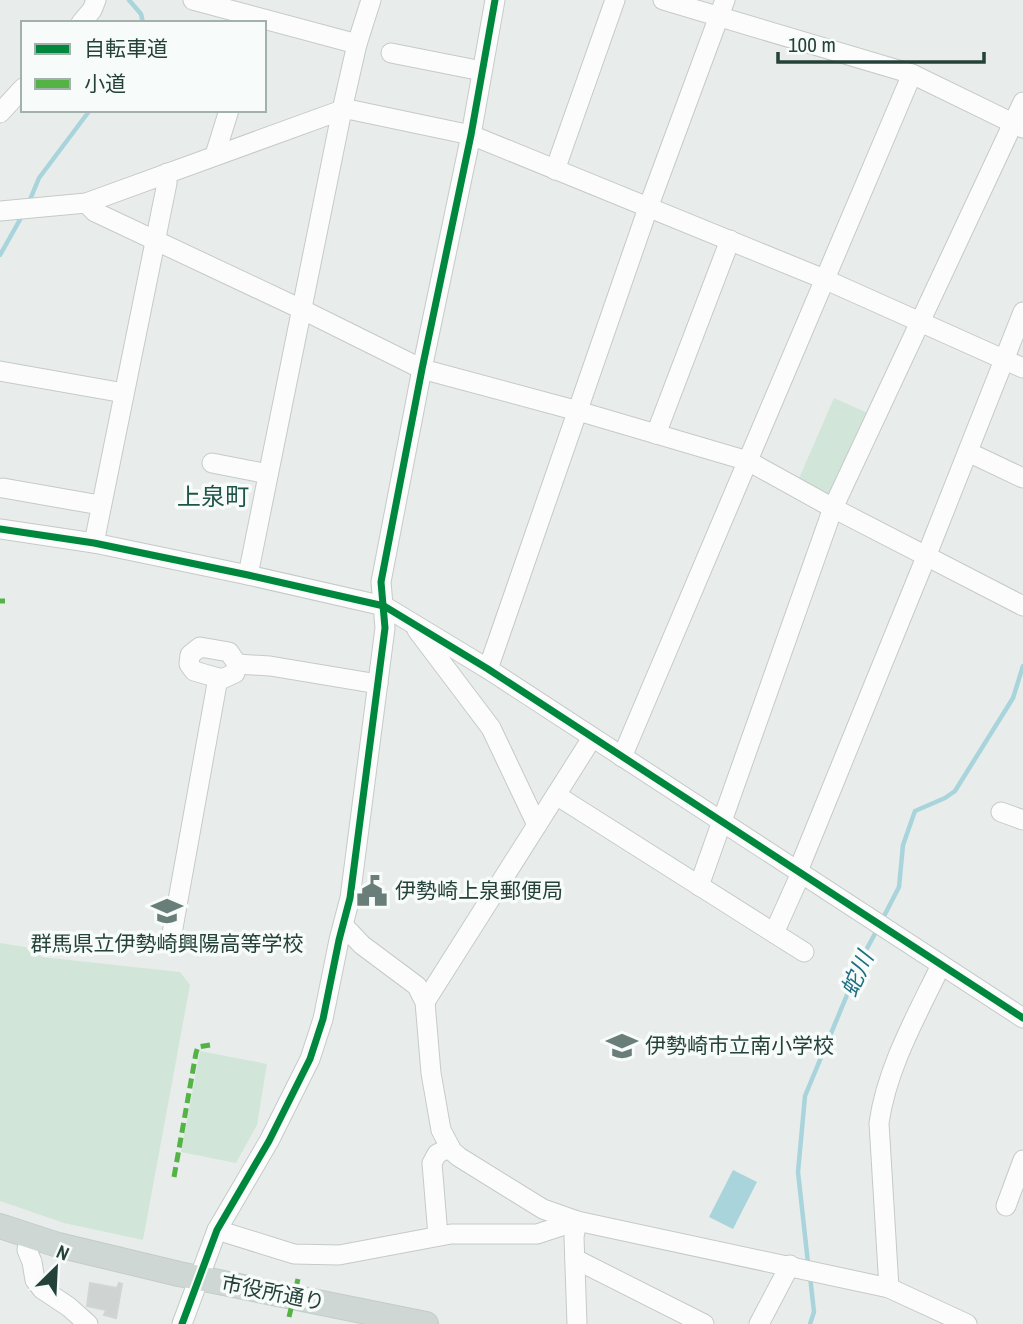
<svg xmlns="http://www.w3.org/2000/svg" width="1023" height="1324" viewBox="0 0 1023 1324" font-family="'Archivo Narrow','Noto Sans JP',sans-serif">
  <rect width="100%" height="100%" fill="#e8edeb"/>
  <!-- green -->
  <g fill="#d1e6d8">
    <path d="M834,398L870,414L831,498L797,483Z"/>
    <path d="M0,943L38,949L41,957L180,972L190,985L143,1240L64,1223L0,1201Z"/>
    <path d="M200,1051L267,1064L257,1125L236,1163L181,1152Z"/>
  </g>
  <!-- water -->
  <path fill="#a9d4db" d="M733,1170L757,1182L733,1229L709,1217Z"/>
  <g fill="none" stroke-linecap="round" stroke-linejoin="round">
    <!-- stream -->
    <g stroke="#a9d4db" stroke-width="4.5">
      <path d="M129,0L141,14L143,23"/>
      <path d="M29,202L39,178L90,110"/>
      <path d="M0,255L22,216"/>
      <path d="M882,920L899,887L903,845L915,811L945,798L955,791L1013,698L1023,666"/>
      <path d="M808,1263L798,1172L805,1096L864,954L878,928"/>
      <path d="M810,1276L814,1312L810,1324"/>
    </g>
  </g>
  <!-- building -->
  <path fill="#cfd4d2" stroke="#d1d6d4" stroke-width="2" d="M90,1283L117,1288L119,1283L122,1284L116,1318L104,1315L106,1310L87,1306Z"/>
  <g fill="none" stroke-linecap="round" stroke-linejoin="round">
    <defs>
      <g id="minor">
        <path d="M193,0L357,44"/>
        <path d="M663,0L912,74L1023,128"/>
        <path d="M81,23L92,10L96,0"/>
        <path d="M391,53L482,71"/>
        <path d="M0,113L23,88"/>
        <path d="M215,155L229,110"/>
        <path d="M555,170L615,0"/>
        <path d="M86,203L95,212L301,309L422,369L578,411L748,461L833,508L1023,606"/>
        <path d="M0,211L86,203L342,110H352L471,135L824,279L1023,368"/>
        <path d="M0,371L124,393"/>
        <path d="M656,434L730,240"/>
        <path d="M968,452L1023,478"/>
        <path d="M212,463L268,474"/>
        <path d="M3,488L100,505"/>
        <path d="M0,529L94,543L248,575L384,606L488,669L1023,1018"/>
        <path d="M94,543L167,183V173"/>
        <path d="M248,575L342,110L357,44L371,0"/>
        <path d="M417,630L491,728L537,825"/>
        <path d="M200,647L229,652L237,664L235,673L222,679L194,671L189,664L190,655Z"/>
        <path d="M237,664L270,666L378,684"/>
        <path d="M488,669L648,208L725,0"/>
        <path d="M622,757L912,74"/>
        <path d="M556,795L804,952"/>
        <path d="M1001,812L1023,820"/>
        <path d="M798,871L926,557L1023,312"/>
        <path d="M699,886L833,508L1023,102"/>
        <path d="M343,925L362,945L417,986L425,1002L431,1073L441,1130L452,1151L459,1157L543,1209L577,1221L889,1288L967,1324"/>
        <path d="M774,933L801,873"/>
        <path d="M171,939L218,678"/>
        <path d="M425,1002L592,738"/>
        <path d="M1006,1206L1023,1160"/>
        <path d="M577,1221L574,1237L577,1324"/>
        <path d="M217,1230L294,1254L339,1255L451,1234H537L577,1221"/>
        <path d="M438,1236L432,1163L437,1154L450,1147"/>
        <path d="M30,1237L27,1250L32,1262L35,1280L42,1289L69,1307L88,1324"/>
        <path d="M575,1259L704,1324"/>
        <path d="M889,1288L879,1123C887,1067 917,1015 941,965"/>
        <path d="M182,1324L217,1230L269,1141L310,1059L323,1019L339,940L350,898L385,628L381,582L422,369L471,135L495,0"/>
        <path d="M759,1324L790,1265"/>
      </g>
      <path id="major" d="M0,1226L58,1245L179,1274L426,1324"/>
    </defs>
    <!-- minor casing -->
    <use href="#minor" stroke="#c5cac8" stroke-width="21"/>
    <!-- major casing -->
    <use href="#major" stroke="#c3ccc9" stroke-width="26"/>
    <!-- minor -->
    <use href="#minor" stroke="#fcfcfc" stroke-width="19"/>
    <!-- major -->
    <use href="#major" stroke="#cfd7d5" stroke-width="24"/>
    <!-- quiet -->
    <g stroke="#55b346" stroke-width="5" stroke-dasharray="10 5" stroke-linecap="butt">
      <path d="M0,601H5"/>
      <path d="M174,1177L196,1053L198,1047L210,1045"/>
      <path d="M289,1317L298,1279"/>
    </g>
    <defs>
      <g id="cycleway">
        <path d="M0,529L94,543L248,575L384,606L488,669L1023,1018"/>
        <path d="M182,1324L217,1230L269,1141L310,1059L323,1019L339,940L350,898L385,628L381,582L422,369L471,135L495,0"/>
      </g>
    </defs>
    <!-- cycleway casing -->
    <use href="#cycleway" stroke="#f7fbf9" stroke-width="11"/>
    <!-- cycleway -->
    <use href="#cycleway" stroke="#00873e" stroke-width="7"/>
  </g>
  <!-- icons -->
  <defs>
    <symbol id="civic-bare" viewBox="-9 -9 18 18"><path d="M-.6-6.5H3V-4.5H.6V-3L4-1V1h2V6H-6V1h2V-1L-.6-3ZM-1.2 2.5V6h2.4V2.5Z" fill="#697e78" stroke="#f7fbf9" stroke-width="2.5" paint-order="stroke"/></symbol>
    <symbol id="school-bare" viewBox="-9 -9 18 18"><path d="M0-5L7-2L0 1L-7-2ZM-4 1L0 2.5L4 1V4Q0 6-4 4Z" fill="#697e78" stroke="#f7fbf9" stroke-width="2.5" paint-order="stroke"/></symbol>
  </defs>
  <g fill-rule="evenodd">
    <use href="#civic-bare" x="350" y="869" width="44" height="44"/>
    <use href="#school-bare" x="145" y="889" width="44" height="44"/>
    <use href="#school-bare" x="600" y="1024" width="44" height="44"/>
  </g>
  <g text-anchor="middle" stroke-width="7" stroke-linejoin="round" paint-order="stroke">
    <!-- poi labels -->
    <g font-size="21" fill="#24423a" stroke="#f7fbf9" text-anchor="start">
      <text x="395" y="898">伊勢崎上泉郵便局</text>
      <text x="167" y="951" text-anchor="middle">群馬県立伊勢崎興陽高等学校</text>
      <text x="645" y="1053">伊勢崎市立南小学校</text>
    </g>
    <!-- street labels -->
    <g font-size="21" fill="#24423a" stroke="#f7fbf9">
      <text transform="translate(273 1293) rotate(11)" y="7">市役所通り</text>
    </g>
    <!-- water labels -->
    <g font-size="23" font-style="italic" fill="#1c6f80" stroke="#f7fbf9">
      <text transform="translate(857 974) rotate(-66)" y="8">蛇川</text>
    </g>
    <!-- quarter labels -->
    <g font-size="24" fill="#1f5548" stroke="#f7fbf9">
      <text x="213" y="505">上泉町</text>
    </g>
  </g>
  <!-- legend -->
  <rect x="21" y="21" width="245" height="91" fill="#f7fbf9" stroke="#a3b1ad" stroke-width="2"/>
  <rect x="35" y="44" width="35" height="10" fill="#00873e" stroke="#a3b1ad" stroke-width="2"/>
  <text x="84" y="56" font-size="21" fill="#24423a">自転車道</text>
  <rect x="35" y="79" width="35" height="10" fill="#55b346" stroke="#a3b1ad" stroke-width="2"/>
  <text x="84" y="91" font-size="21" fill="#24423a">小道</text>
  <!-- north arrow -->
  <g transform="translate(56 1268) rotate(24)" stroke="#f7fbf9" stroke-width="5" paint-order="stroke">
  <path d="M0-5L12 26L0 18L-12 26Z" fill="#24423a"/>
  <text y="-10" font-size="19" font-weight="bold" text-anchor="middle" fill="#24423a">N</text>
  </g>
  <!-- scale -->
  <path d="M778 52v10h206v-10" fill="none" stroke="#24423a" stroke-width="3.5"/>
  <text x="788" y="52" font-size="21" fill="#24423a" stroke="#f7fbf9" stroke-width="5" paint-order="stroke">100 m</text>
</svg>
